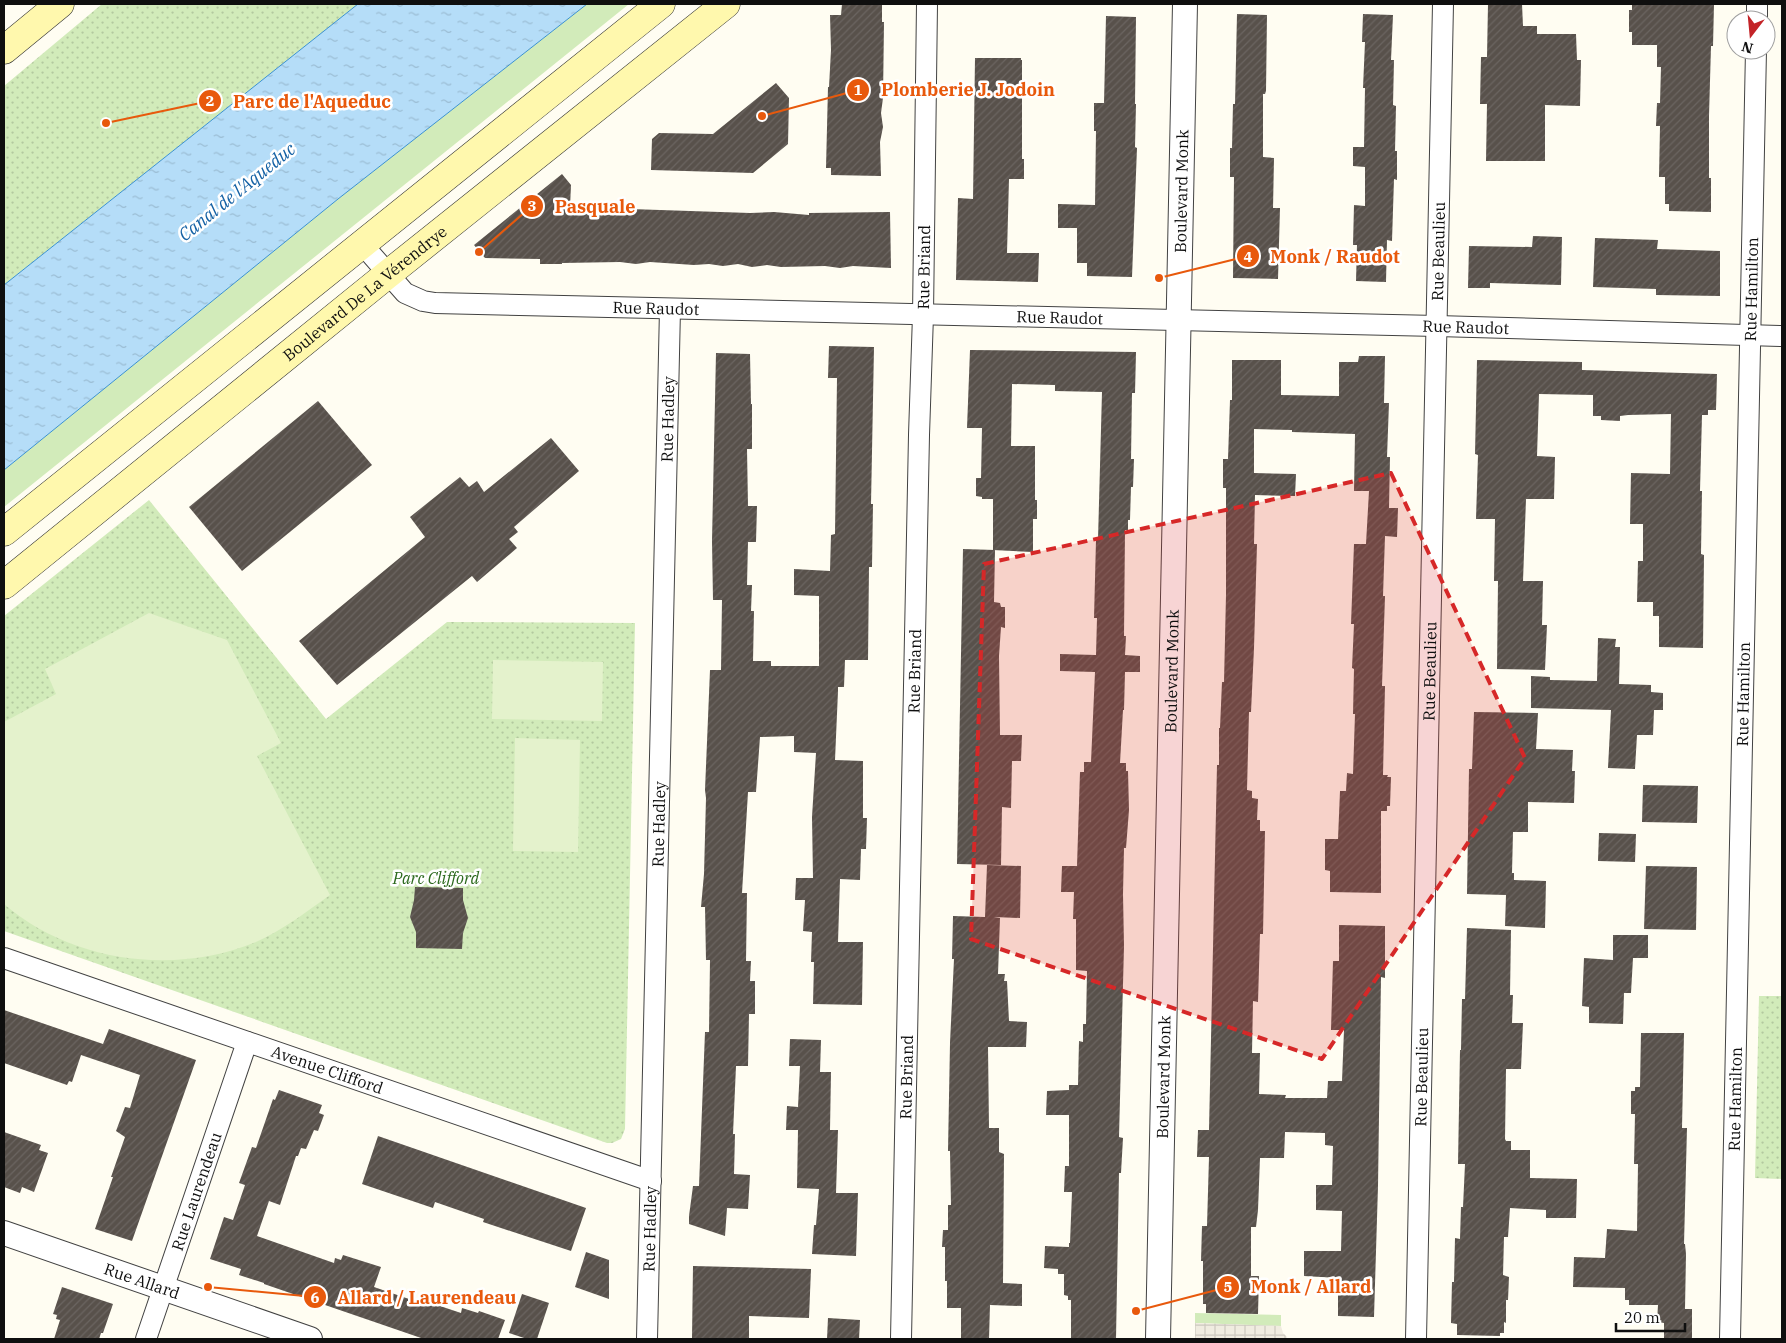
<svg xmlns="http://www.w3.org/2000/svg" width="1786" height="1343" viewBox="0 0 1786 1343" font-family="'IBM Plex Serif',serif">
  <defs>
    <pattern id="park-dots" width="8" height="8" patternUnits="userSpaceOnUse" patternTransform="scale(1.25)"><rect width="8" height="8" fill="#d2ebba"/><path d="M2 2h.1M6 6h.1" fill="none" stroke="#b3c89f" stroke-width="1.8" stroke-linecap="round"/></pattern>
    <pattern id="plaza-grid" width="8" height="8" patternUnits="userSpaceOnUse" patternTransform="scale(1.25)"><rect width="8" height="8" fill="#f0ece0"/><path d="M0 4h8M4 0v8" fill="none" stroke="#cdc9bf"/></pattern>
    <pattern id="water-ripples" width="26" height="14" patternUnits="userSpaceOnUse" patternTransform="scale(1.25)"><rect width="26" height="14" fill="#b5ddf8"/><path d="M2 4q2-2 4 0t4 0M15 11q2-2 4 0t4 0" fill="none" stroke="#9abcd3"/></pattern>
    <pattern id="building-hatch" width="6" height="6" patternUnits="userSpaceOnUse" patternTransform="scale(1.25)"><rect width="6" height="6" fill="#58514b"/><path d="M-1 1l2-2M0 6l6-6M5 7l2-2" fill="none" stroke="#6b6561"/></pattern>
  </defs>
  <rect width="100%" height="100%" fill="#fffdf2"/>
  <!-- grass -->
  <g fill="#d2ebba">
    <path d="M587,4H629L4,507V470L338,199Z"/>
    <path d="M1195,1313L1281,1315V1326L1195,1323Z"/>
  </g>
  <!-- park -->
  <g fill="url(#park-dots)">
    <path d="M102,4H358L4,285V86Z"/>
    <path d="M149,500L326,719L447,622L635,623L625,1129L621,1139L612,1143H607L4,931V616Z"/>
    <path d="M1759,996H1782V1179L1755,1178Z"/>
  </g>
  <!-- pitch -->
  <g fill="#e4f2cc">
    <path d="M149,613L227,640L281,743L257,756L330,895C306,912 283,930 256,942C174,976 71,962 4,904V722L56,694L45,669Z"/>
    <path d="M493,660L603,662L602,721L492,719Z"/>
    <path d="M515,738L580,740L578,852L513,851Z"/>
  </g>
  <!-- plaza -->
  <path fill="url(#plaza-grid)" d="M1195,1323L1281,1326L1283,1333L1287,1337L1286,1339H1195Z"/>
  <!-- water -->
  <path fill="url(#water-ripples)" stroke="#3a91d0" d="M358,4H587L338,199L4,470V285Z"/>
  <!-- building -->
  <g fill="url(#building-hatch)">
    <path d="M842,4H882V22H884L883,98L881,113L883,127L880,142L881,176L831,175V168H826L828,87H829L831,50L830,15H841Z"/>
    <path d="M1488,4H1522L1523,26H1537V34H1576L1577,60H1581L1580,106L1545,105V161H1486L1487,104H1480L1481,57H1487Z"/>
    <path d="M1632,4H1714L1713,46H1711L1709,116V178H1711V212L1669,211V204H1665V177H1659L1660,126H1656L1657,103H1660L1661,67H1657V45H1632V32H1629V10H1632Z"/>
    <path d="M1237,14L1267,15L1266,91L1265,94H1263V157L1274,158L1273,208H1280L1278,279L1233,278L1234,177H1230V148H1232L1233,104H1235Z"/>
    <path d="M1363,14L1393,15L1391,60H1394L1393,105L1396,106L1395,151H1397V180L1394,179L1392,241L1387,240L1386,282L1356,281L1357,245H1353L1354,205L1365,206V167L1353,166V147H1364L1365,88H1363L1365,42H1362Z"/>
    <path d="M1106,16L1136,17L1135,104H1136L1135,147L1137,148L1132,277L1087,276V263H1077V228H1058V204L1095,205L1096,131H1094V103H1104Z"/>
    <path d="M975,58H1021V60H1022V159H1024V179H1009L1007,253H1039L1038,282L956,280L958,198L973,199Z"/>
    <path d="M776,83L789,98L788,144L753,173L651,170L652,139L659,133L713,134Z"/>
    <path d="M562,174L571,185L570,207L750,213L774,212L809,215V213L890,212L891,268L853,266L840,268L825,266L781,267L767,265L752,267L738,264L723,266L709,264L694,265L650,262L636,264L620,262L562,263V264H540V259L485,258L474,245Z"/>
    <path d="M1533,236L1562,237L1561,285L1490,283V288H1468L1469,246L1532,247Z"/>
    <path d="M1595,238L1658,240L1657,249L1720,251V296L1656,295V289L1593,287Z"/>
    <path d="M829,346L874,347L871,504H873L872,567H869L868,660H845L844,687H838V691L835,760L863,761V818H867L866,849H861L860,880L840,879L838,942H863L862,1005L813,1004L814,962H811L812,932L803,931L805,900H795L796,878H813L812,817L816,753L794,752V736L760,737L756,792H748L742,893H747L746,961H751L750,981H755V1014H749L748,1066H736L733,1134H735L734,1174L750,1175L748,1209L727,1208L725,1236L689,1224V1216L693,1186H699L705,1032H709L710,960H706L705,907H701L704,874L706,798L705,790L710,670H721L722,600H713L712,541L716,353L750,354L751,404H752V449H747L748,506H757L756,542H748L747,585H752L751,611H754L753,661H771V666H819V596L794,595V569L830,571L831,535L835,534L837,378H828Z"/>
    <path d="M970,350L1136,352L1135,393H1132L1131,459H1134L1133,487H1131L1130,520H1128V530H1125L1124,636H1126L1125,655L1140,656V672H1125L1124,710H1123L1120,763H1126V771H1128L1129,810L1126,848H1124L1123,894L1124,946L1119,1137L1123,1138L1121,1173H1119L1116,1339H1071V1300H1068V1296L1064,1295V1274H1058V1269L1044,1268L1045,1246L1069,1247V1243H1070L1072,1192H1064L1065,1166H1069V1115H1046L1047,1091L1069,1090V1085H1078L1079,1041L1083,1042V1024H1086L1087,971L1076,970V919H1073L1074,892H1061L1062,866H1077L1080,772H1084V762H1091L1095,672L1060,671V654L1096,655L1097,618H1094L1096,540H1098L1102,392L1055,391V385L1012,384L1011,446H1035V500H1037V519H1033V552L993,550V499H982V497L976,496V478H981L982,428H967Z"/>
    <path d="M1359,356H1385L1384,403H1389L1387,457H1390L1389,508H1398L1397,537L1385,536L1383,596H1385L1382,686H1385L1383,775H1388L1387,777H1391L1390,806H1387V811H1381V893L1330,892V871L1325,870V839H1338L1340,791H1346L1347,773L1353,774L1355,714H1353L1354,669L1352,668L1354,624H1351L1354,544H1366L1369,491H1354L1355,434L1292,432V430L1254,429V473L1296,474L1295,496L1255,495L1254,544H1257L1254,648L1251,712H1249L1247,790L1252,791V798L1258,799L1257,820H1260V831H1265L1263,934H1260L1258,1002L1253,1001L1252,1053H1260L1259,1094L1286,1095L1285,1098H1327L1328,1081H1342L1344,1030H1331L1333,961H1339V925L1385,926V978L1381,977L1378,1186L1374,1317L1338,1316V1278L1304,1276V1251H1341L1342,1211L1316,1210V1185H1332L1333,1146L1325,1145V1133L1285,1132L1284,1158H1260L1258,1210L1256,1227H1251V1276H1259L1258,1314L1206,1313V1304H1203V1261H1201L1202,1226H1207L1209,1157H1197L1198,1130H1209L1217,765H1219V728H1220L1222,682H1224L1226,595V488H1223V459H1228L1230,400H1232V360H1281V395L1339,396V362H1358Z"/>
    <path d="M1477,360L1582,362V370L1717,374L1716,410H1708V415H1702L1700,491H1702L1701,554L1704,555L1703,648L1659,647V616H1653V602H1637L1638,561H1643V524H1630L1631,473L1670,474L1671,414L1628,415L1620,416V421L1601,420V416H1593V395L1539,394L1537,456L1555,457L1554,499H1526L1523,581H1543L1542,625H1547L1545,670L1497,669L1498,581H1494L1495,519H1476L1478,455L1475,454Z"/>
    <path d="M318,401L372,465L242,571L189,507Z"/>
    <path d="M551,438L579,471L514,527L518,532L509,539L517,548L477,582L472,576L337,685L299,641L425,537L410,517L460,477L469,487L477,481L484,492Z"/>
    <path d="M963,549L995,550L994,602L1000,603L1001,607H1005V628L1001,627L999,656L1000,735H1022L1021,761H1012L1011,808L1002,807L1001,865L957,864Z"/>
    <path d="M1598,638L1616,639L1615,647H1620L1619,684L1651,685V692L1663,693V710H1654L1653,735H1637L1635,769L1608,768L1611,710L1531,708V676L1550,677V680L1597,681Z"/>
    <path d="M1474,712L1538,713L1536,749L1573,750L1572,771H1575L1574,803L1528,802V832H1513L1512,873H1514V880L1546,881L1545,928L1505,926L1506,895L1467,894L1469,769H1472Z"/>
    <path d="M1643,785L1698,786L1697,823L1642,822Z"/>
    <path d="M1599,833L1636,834L1635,862L1598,861Z"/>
    <path d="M987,865L1021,866L1020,918L994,917L1000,918L998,974H1005L1004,981H1007L1009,1021L1027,1022L1026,1047H988L989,1128H999V1152L1004,1154L1003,1283L1022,1284V1306L990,1305L989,1339H961V1308H947V1281H945V1247H942L943,1230H948V1205H951L950,1151H948L950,1043L954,959H952L953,916L985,917Z"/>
    <path d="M1646,866L1697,867L1696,930L1644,929Z"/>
    <path d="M415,887L463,888V900L468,918L463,933L462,949L416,948V932L410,917L414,900Z"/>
    <path d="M1467,928L1511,930L1510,995H1513L1512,1023H1523L1521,1069H1506L1505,1139L1506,1141H1511V1150H1530V1178L1577,1179L1576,1218H1546V1210L1510,1208L1508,1237H1504L1503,1275L1509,1277L1508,1300H1506V1323L1504,1322V1333H1500V1336L1457,1335V1324L1451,1323L1452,1282H1454L1455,1238L1460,1239L1461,1207H1463L1465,1164H1458L1460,1050H1461L1462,999H1465Z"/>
    <path d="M1613,935H1648V958H1633L1631,993H1624L1623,1024L1589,1023V1007L1582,1006L1584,958L1613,960Z"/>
    <path d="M4,1010L103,1044L109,1029L196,1060L132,1241L95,1229L113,1177H111L125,1137L116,1131L125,1107L130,1108L140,1075L81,1055L72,1082L69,1081L67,1085L4,1063Z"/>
    <path d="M1641,1033H1684L1682,1128H1687L1684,1244H1685L1686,1254L1685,1309H1692V1339H1664V1323L1657,1322L1658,1305H1629V1300H1625V1288L1573,1287L1574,1257L1605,1258L1607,1229L1637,1231L1638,1164H1634L1635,1114H1631V1091H1635V1087H1640Z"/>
    <path d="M790,1039L821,1040L820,1072H831L830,1130H838L836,1193H858L856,1256L812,1254L814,1225H816L819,1189L797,1188L798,1130H786L787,1106L798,1107L800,1066H789Z"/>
    <path d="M279,1090L322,1105L319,1113L324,1115L318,1131L314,1130L306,1149L301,1148L298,1156H296L280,1205L269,1201L257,1236L334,1263L335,1258L341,1260L343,1255L381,1267L374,1287L409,1299L410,1296L461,1313L462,1308L478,1313L479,1311L505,1320L498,1339H424L264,1284V1283L239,1275L241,1269L210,1259L224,1217L233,1220L245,1185L239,1183L252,1147L256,1148L273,1099L275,1100Z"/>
    <path d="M4,1132L41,1145L39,1150L48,1153L34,1192L22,1187L20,1193L4,1187Z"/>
    <path d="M378,1136L586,1208L571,1251L483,1222L484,1219L435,1202L433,1208L362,1184Z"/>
    <path d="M586,1252L609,1260V1299L575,1287Z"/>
    <path d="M693,1266L811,1269L809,1318L749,1316V1339H692Z"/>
    <path d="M62,1287L113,1304L103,1333H101L99,1339H54L60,1320L56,1319L57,1315L53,1314Z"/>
    <path d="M522,1294L549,1303L537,1339H527L509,1333Z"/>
    <path d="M828,1318L860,1320L859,1339H827Z"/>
  </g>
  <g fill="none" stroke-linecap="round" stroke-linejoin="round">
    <defs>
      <g id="minor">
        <path d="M1757,20V4"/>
        <path id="s1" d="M362,244L405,293L423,301L435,303L1437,326L1782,336"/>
        <path id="s2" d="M4,958L651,1181"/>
        <path id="s3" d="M146,1339L247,1042"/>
        <path id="s4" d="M647,1339L670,309"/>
        <path id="s5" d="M901,1339L919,435L923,315L927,4"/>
        <path id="s6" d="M1416,1339L1443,4"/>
        <path id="s7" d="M1730,1339L1756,50"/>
      </g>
      <g id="tertiary">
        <path id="s8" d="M4,1233L310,1339"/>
        <path id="s9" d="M1158,1339L1185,4"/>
      </g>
      <g id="secondary">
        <path d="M4,50L60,4"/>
        <path d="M4,532L661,4"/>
        <path id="s10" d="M4,585L388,274L726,4"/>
      </g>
    </defs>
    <!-- minor casing -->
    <use href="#minor" stroke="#424242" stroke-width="22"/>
    <!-- tertiary casing -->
    <use href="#tertiary" stroke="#424242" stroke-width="26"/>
    <!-- secondary casing -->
    <use href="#secondary" stroke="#313131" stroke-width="29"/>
    <!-- minor -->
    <use href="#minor" stroke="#fff" stroke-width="20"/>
    <!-- tertiary -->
    <use href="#tertiary" stroke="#fff" stroke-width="24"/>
    <!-- secondary -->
    <use href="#secondary" stroke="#fff8ad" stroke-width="28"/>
  </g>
  <!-- marked area -->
  <path fill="#d62828" fill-opacity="0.2" stroke="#d62828" stroke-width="4" stroke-dasharray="10 6" stroke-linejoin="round" d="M1391,473L1525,758L1322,1059L971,939L984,564Z"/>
  <g text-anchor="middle" stroke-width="5" stroke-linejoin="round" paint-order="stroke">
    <!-- street labels -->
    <g font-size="16" fill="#0f0f0f" stroke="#fff">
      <text dy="6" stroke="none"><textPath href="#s9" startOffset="1148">Boulevard Monk</textPath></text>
      <text dy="6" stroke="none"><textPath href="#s6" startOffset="1088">Rue Beaulieu</textPath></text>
      <text dy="6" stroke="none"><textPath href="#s5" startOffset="1072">Rue Briand</textPath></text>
      <text dy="6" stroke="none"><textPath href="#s7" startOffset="1050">Rue Hamilton</textPath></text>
      <text dy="6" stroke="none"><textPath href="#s10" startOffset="464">Boulevard De La Vérendrye</textPath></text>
      <text dy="6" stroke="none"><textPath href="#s1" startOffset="318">Rue Raudot</textPath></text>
      <text dy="6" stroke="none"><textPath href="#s1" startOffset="722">Rue Raudot</textPath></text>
      <text dy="6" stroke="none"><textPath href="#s1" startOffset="1128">Rue Raudot</textPath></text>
      <text dy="6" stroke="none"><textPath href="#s4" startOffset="920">Rue Hadley</textPath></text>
      <text dy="6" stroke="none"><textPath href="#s5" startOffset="668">Rue Briand</textPath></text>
      <text dy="6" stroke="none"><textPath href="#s9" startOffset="668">Boulevard Monk</textPath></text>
      <text dy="6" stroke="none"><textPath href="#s6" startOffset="668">Rue Beaulieu</textPath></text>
      <text dy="6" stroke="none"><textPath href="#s7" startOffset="645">Rue Hamilton</textPath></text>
      <text dy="6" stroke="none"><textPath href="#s4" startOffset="515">Rue Hadley</textPath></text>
      <text dy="6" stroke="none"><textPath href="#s2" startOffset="342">Avenue Clifford</textPath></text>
      <text dy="6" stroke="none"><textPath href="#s5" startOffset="262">Rue Briand</textPath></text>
      <text dy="6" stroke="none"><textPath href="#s9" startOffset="262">Boulevard Monk</textPath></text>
      <text dy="6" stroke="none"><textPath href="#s6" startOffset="262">Rue Beaulieu</textPath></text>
      <text dy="6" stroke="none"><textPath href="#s7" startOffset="240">Rue Hamilton</textPath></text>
      <text dy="6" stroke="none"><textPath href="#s3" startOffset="156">Rue Laurendeau</textPath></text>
      <text dy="6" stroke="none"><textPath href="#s4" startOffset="110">Rue Hadley</textPath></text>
      <text dy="6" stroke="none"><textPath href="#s8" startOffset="146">Rue Allard</textPath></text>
    </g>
    <!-- park labels -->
    <g font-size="16" font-style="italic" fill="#2b691d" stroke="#fff">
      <text x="436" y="884">Parc Clifford</text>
    </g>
    <!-- water labels -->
    <g font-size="18" font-style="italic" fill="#1562a5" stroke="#fff">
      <text transform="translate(237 192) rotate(-39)" y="6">Canal de l'Aqueduc</text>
    </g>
  </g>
  <!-- callouts -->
  <path fill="none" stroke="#e8590c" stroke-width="2" d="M762 116L858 90M106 123L210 101M479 252L532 206M1159 278L1248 256M1136 1311L1228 1287M208 1287L315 1297"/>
  <g fill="#e8590c" stroke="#fff" stroke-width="2">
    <circle cx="762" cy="116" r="5"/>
    <circle cx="106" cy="123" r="5"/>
    <circle cx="479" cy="252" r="5"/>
    <circle cx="1159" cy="278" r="5"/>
    <circle cx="1136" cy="1311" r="5"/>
    <circle cx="208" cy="1287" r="5"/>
    <circle cx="858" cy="90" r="12"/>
    <circle cx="210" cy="101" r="12"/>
    <circle cx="532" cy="206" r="12"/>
    <circle cx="1248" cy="256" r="12"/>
    <circle cx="1228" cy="1287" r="12"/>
    <circle cx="315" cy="1297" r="12"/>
  </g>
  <g font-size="15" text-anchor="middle" font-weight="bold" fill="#fff">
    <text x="858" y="95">1</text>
    <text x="210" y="106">2</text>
    <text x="532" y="211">3</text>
    <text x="1248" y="262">4</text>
    <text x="1228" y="1292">5</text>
    <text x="315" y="1303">6</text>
  </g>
  <g font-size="18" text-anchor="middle" font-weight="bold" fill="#e8590c" stroke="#fff" stroke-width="5" stroke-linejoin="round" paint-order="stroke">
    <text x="968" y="96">Plomberie J. Jodoin</text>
    <text x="312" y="108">Parc de l'Aqueduc</text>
    <text x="595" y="213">Pasquale</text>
    <text x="1335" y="263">Monk / Raudot</text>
    <text x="1311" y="1293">Monk / Allard</text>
    <text x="427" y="1304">Allard / Laurendeau</text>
  </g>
  <!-- border -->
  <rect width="1786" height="1343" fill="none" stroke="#0f0f0f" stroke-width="10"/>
  <!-- north arrow -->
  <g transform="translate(1751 35) rotate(196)"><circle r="24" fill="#ffffff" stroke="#9f9f9f"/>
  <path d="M0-4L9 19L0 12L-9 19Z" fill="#c32327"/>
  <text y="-8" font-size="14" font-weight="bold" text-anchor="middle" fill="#0f0f0f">N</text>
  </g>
  <!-- scale -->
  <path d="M1616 1323v8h69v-8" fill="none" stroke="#0f0f0f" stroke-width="2.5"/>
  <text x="1624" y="1323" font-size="15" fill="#0f0f0f" stroke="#ffffff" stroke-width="4" paint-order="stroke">20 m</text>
</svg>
